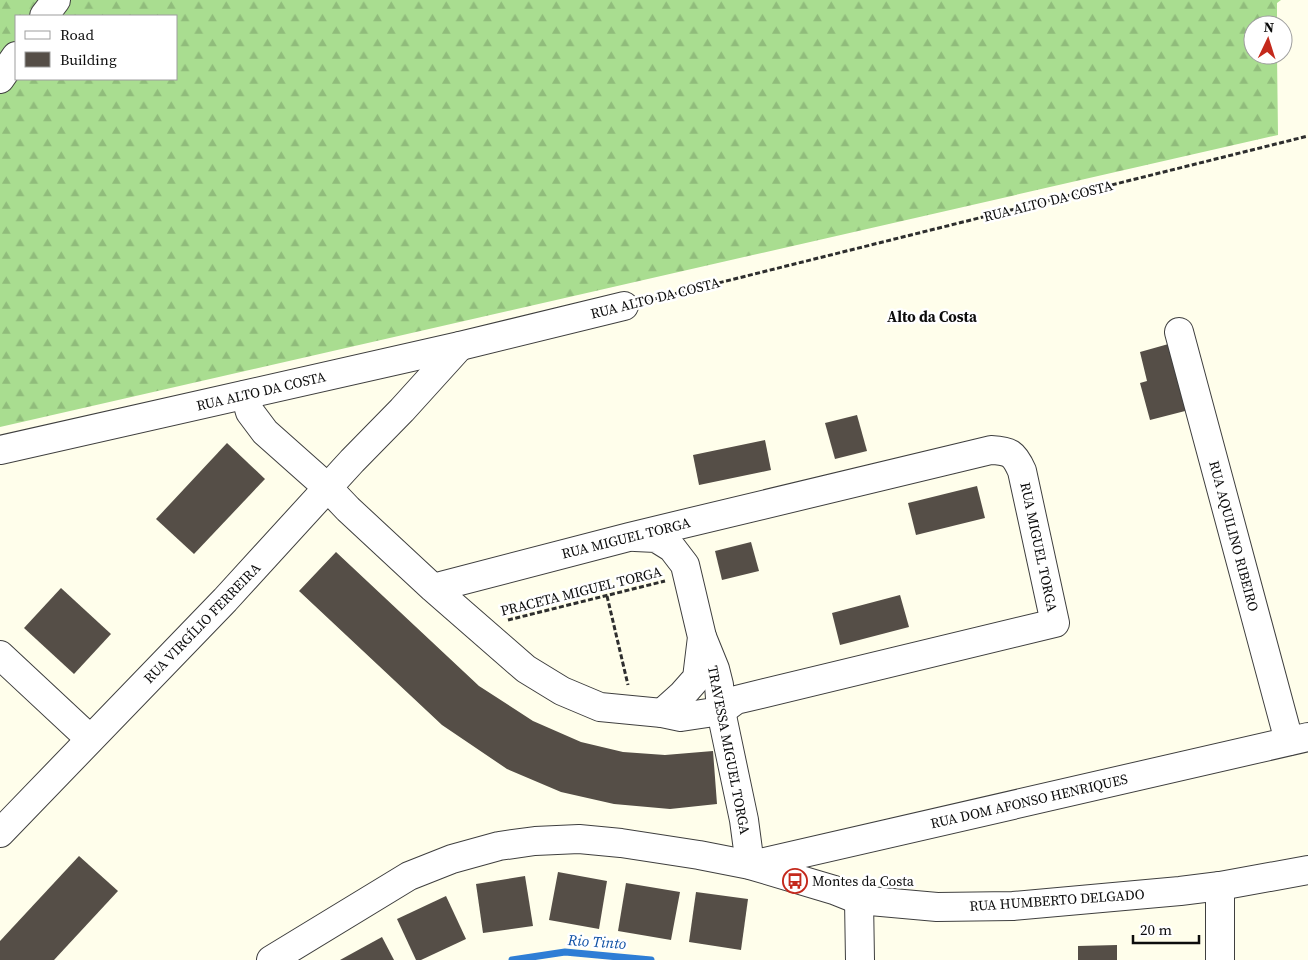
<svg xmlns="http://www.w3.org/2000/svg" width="1308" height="960" viewBox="0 0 1308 960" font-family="'Source Serif 4',serif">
  <defs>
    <pattern id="forest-firs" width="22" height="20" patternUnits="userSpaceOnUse" patternTransform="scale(1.25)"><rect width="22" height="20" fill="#a9dd90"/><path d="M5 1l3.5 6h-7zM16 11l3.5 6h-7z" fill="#90bc7b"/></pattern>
  </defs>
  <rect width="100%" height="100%" fill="#fffeeb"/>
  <!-- forest -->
  <path fill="url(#forest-firs)" fill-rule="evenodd" d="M0,0H1281L1277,3V25H1253V55H1277L1278,135L0,427ZM16,16H176V79H16Z"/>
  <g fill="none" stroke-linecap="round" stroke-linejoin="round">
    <!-- stream -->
    <path stroke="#2e7ed5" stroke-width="7" d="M512,960L565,952L651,960"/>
  </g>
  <!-- building -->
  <g fill="#554e47">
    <path d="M1172,343L1189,410L1150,420L1140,383L1147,381L1140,352Z"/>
    <path d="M857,415L867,451L835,459L825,423Z"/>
    <path d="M765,440L771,470L699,485L693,455Z"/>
    <path d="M227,443L265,479L194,554L156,519Z"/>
    <path d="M977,486L985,518L916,535L908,503Z"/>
    <path d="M751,542L759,571L722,580L715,551Z"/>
    <path d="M336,552L479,686L533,721L581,742L623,752L665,755L713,751L717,804L670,809L614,804L561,792L507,769L442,725L299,591Z"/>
    <path d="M61,588L111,634L74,674L24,628Z"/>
    <path d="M900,595L909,627L840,645L832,613Z"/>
    <path d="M79,856L118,891L54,960H0V941Z"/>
    <path d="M558,872L607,881L599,929L549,920Z"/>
    <path d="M525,876L533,926L483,933L476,884Z"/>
    <path d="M626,883L680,892L671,940L618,931Z"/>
    <path d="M696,892L748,899L741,950L689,942Z"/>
    <path d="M446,896L466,939L421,960H416L397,919Z"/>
    <path d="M382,937L394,960H340L360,949Z"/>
    <path d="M1117,945V960H1078V946Z"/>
  </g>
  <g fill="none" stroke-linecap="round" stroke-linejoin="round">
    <defs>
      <g id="minor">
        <path d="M44,16L56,0"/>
        <path d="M0,79L16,56"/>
        <path d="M1179,332L1289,741"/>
        <path d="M245,395L250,412L265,432L328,488L348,509L433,588L526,669L562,691L600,707L662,713L681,717L721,711L736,700L1055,623L1022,471C1014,453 1010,451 991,450L629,537L433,588"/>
        <path d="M0,450L460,346L624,306"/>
        <path d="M635,537L656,538L672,548L685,565L702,637L697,678L682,695L662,713"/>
        <path d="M702,637L715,669L719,685L721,711L744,820L750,865"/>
        <path d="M0,655L90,739"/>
        <path d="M0,833L225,600L352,461L402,410L460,346"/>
        <path d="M752,865L1308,737"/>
        <path d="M859,900L860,960"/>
        <path d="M271,960L409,876L452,859L499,846L535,841L579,839L621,843L699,855L750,865L834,890L859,900L937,907L1013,906L1180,891L1220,886L1308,870"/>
        <path d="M1220,960V886"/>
      </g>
    </defs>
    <!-- minor casing -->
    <use href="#minor" stroke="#3f3f3f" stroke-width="30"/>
    <!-- path -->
    <g stroke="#2e2e2e" stroke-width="3" stroke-dasharray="5 2.5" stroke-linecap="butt">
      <path d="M646,301L1308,136"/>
      <path d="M607,596L628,685"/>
      <path d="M508,620L665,581"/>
    </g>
    <!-- minor -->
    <use href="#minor" stroke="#fff" stroke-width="28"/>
  </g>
  <!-- icons -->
  <defs>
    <symbol id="bus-ring" viewBox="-11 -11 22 22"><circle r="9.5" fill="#fff" stroke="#c4291c" stroke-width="1.5"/><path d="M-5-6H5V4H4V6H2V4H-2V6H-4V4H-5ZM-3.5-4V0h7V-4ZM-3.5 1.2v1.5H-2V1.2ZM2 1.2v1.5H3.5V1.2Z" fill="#c4291c"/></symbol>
  </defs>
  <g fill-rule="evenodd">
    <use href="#bus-ring" x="781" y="867" width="28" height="28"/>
  </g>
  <g text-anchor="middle" stroke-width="5" stroke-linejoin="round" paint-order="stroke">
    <!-- street labels -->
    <g font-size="14" fill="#0c0c0c" stroke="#fff">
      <text transform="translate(1048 201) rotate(-14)" y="5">RUA ALTO DA COSTA</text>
      <text transform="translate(655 298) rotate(-14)" y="5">RUA ALTO DA COSTA</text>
      <text transform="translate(261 391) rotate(-13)" y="5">RUA ALTO DA COSTA</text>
      <text transform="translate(1234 536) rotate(75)" y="5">RUA AQUILINO RIBEIRO</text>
      <text transform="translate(626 538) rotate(-14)" y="5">RUA MIGUEL TORGA</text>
      <text transform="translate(1039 547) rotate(78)" y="5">RUA MIGUEL TORGA</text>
      <text transform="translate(581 591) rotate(-14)" y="5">PRACETA MIGUEL TORGA</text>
      <text transform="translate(202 623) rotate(-46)" y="5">RUA VIRGÍLIO FERREIRA</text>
      <text transform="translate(729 750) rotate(79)" y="5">TRAVESSA MIGUEL TORGA</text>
      <text transform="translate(1029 801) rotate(-13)" y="5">RUA DOM AFONSO HENRIQUES</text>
      <text transform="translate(1057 900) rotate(-4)" y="5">RUA HUMBERTO DELGADO</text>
    </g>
    <!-- poi labels -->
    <g font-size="14" fill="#0c0c0c" stroke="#fff" text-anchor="start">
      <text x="812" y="886">Montes da Costa</text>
    </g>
    <!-- neighbourhood labels -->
    <g font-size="15" font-weight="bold" fill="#0c0c0c" stroke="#fff">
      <text x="932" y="322">Alto da Costa</text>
    </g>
    <!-- water labels -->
    <g font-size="15" font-style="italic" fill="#0e50a4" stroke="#fff">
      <text transform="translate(597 942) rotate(4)" y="5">Rio Tinto</text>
    </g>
  </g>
  <!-- legend -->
  <rect x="15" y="15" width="162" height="65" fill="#ffffff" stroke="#9e9e9e"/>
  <rect x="25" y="31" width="25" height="8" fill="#ffffff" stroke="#9e9e9e"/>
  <text x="60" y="40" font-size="15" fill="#0c0c0c">Road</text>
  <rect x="25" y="52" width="25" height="15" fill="#554e47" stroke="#9e9e9e"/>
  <text x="60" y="65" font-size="15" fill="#0c0c0c">Building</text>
  <!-- north arrow -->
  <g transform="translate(1268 40) rotate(4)"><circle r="24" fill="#ffffff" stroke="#9e9e9e"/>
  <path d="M0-4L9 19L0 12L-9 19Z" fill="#c4291c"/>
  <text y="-8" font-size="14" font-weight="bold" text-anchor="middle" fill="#0c0c0c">N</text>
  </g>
  <!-- scale -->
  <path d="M1133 935v8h66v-8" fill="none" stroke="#0c0c0c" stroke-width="2.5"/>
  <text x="1140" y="935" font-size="15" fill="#0c0c0c" stroke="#ffffff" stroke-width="4" paint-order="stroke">20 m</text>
</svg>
